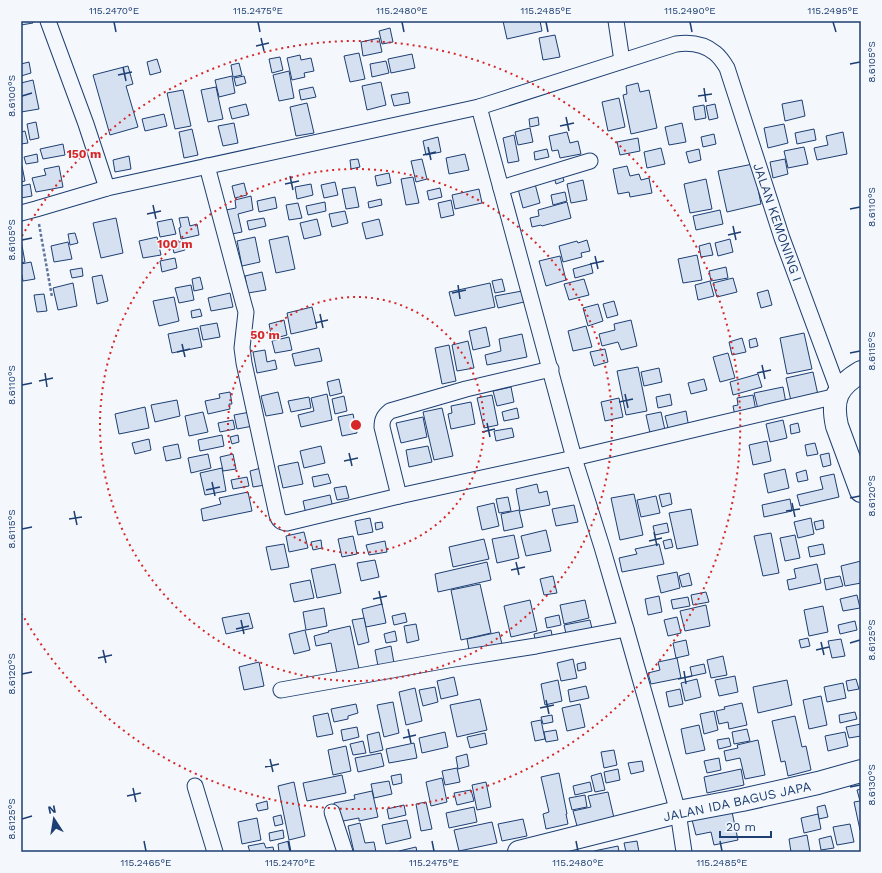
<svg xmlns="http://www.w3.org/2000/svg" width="882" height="873" viewBox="0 0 882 873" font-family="'Work Sans',sans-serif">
  <rect width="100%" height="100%" fill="#f4f7fb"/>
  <!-- building -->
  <g fill="#d5e0f0" stroke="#1d3f73">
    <path d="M21,21H33V23L21,25Z"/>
    <path d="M503,21H540L542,31L507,39Z"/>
    <path d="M390,28L393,42L382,44L379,31Z"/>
    <path d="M555,35L560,57L543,60L539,38Z"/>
    <path d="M379,38L382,52L363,56L361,42Z"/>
    <path d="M359,53L365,79L350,82L344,56Z"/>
    <path d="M412,54L415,68L391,73L388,59Z"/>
    <path d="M300,55L301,60L311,58L314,71L304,73L305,77L292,80L287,58Z"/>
    <path d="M280,57L283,70L272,73L269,59Z"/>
    <path d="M157,59L161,72L150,75L147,62Z"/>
    <path d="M386,61L389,73L372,77L370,64Z"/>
    <path d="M29,62L31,73L21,76V64Z"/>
    <path d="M239,63L242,75L233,77L231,65Z"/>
    <path d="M128,66L133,84L126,86L138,127L110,135L93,75Z"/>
    <path d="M289,71L294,98L279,101L273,75Z"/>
    <path d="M232,76L235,93L219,97L215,80Z"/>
    <path d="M244,76L246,83L236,86L234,78Z"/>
    <path d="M33,80L39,109L21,112V83Z"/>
    <path d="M381,82L386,105L367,110L362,86Z"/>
    <path d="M638,83L640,92L649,90L657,128L631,134L623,95L627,94L626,86Z"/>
    <path d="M216,87L223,119L208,122L201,90Z"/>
    <path d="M313,87L316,97L301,100L299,90Z"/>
    <path d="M183,90L191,126L175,129L167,93Z"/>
    <path d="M408,92L410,103L394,106L391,95Z"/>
    <path d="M619,98L625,127L608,131L602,102Z"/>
    <path d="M802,100L805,116L785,121L782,104Z"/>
    <path d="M307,103L314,133L296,136L290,107Z"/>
    <path d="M246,104L249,115L232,119L229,108Z"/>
    <path d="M715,104L718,118L709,120L706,106Z"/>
    <path d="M704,105L706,118L695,120L693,107Z"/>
    <path d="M164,114L167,126L145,131L142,119Z"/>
    <path d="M538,117L539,125L530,127L529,119Z"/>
    <path d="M36,122L39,138L30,140L27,124Z"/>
    <path d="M234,123L238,143L223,146L218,126Z"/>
    <path d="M682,123L686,142L669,145L665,127Z"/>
    <path d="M784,124L788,143L768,148L764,128Z"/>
    <path d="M530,128L533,142L518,145L515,132Z"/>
    <path d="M192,129L198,155L184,158L179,132Z"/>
    <path d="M814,129L816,140L797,144L795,133Z"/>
    <path d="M25,131L28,143L21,144V132Z"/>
    <path d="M567,132L570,143L578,141L581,154L560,158L558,150L552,151L549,136Z"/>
    <path d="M843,132L847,154L817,160L814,148L828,145L826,136Z"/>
    <path d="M714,134L716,144L703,147L701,137Z"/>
    <path d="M514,135L519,161L508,163L503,138Z"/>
    <path d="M438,137L441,152L426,155L423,141Z"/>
    <path d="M638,138L640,151L620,155L617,142Z"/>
    <path d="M63,144L65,155L43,159L40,149Z"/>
    <path d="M804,147L808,164L788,168L784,151Z"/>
    <path d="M661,148L665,164L647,168L644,152Z"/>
    <path d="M547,149L549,157L535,160L534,152Z"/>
    <path d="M699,149L701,160L689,163L686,152Z"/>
    <path d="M37,154L38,162L26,164L24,157Z"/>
    <path d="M465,154L469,170L449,174L446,158Z"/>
    <path d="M129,156L131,169L115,172L113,160Z"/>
    <path d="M358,159L360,167L351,169L350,160Z"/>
    <path d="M422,159L427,179L416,182L411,161Z"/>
    <path d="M785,159L788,174L773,178L770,162Z"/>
    <path d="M753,164L761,204L727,212L718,171Z"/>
    <path d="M21,166H22L25,181L21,182Z"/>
    <path d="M59,166L63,187L36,192L32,178L46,175L44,169Z"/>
    <path d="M627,166L630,176L639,174L641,180L649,178L652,193L630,197L629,192L618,194L613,169Z"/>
    <path d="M561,171L564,181L556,184L553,173Z"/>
    <path d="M389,173L391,183L377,186L375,176Z"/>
    <path d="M413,177L419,203L406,205L401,179Z"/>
    <path d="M706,179L712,209L690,213L684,184Z"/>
    <path d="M534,180L540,203L523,208L517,185Z"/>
    <path d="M583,180L587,200L571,203L567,184Z"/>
    <path d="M335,182L338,195L324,198L321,185Z"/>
    <path d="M244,183L247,195L235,198L232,186Z"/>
    <path d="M30,184L32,196L21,198V186Z"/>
    <path d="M311,184L313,195L297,199L295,187Z"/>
    <path d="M355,187L359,207L346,209L342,189Z"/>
    <path d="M440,188L442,197L429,200L427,191Z"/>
    <path d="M479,189L482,203L455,209L452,195Z"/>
    <path d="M565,192L567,201L553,205L551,195Z"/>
    <path d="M251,196L253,210L238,214L242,232L227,235L221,211L236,208L235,200Z"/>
    <path d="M275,197L277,208L259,212L257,201Z"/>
    <path d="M381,199L382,205L369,208L368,202Z"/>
    <path d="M451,200L454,215L441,218L438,203Z"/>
    <path d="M325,202L326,211L308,215L306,206Z"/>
    <path d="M567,202L571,218L542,226L541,225L532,227L530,218L539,216L538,210Z"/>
    <path d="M298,203L302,218L289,220L286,205Z"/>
    <path d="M720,210L723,224L696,230L693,216Z"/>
    <path d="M345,211L348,223L332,227L329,214Z"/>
    <path d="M188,217L190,226L197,224L199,235L181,239L179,228L181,227L179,218Z"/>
    <path d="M116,218L123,253L101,258L93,223Z"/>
    <path d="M264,218L266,226L249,230L247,221Z"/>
    <path d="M172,219L176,234L160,237L157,222Z"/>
    <path d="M317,219L321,235L304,239L300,223Z"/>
    <path d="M379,219L383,235L366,239L362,223Z"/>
    <path d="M75,233L78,243L70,245L68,234Z"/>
    <path d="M288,236L295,269L276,273L269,240Z"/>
    <path d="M157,237L161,255L143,258L139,241Z"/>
    <path d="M255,237L260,262L242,266L237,241Z"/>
    <path d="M730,239L733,252L718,256L715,243Z"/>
    <path d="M21,240L25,262L21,263Z"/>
    <path d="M587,240L590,251L581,253L582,257L563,262L559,246L577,241L578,243Z"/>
    <path d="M183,241L185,250L174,253L172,244Z"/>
    <path d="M68,242L72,259L54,262L51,246Z"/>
    <path d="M710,243L713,255L701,257L699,246Z"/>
    <path d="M697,255L702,280L683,283L678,259Z"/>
    <path d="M560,256L566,280L546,286L539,261Z"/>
    <path d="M175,258L177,268L162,272L160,261Z"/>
    <path d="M31,262L35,279L23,281L21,271V264Z"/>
    <path d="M591,264L593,273L575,278L573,269Z"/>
    <path d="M726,267L728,278L711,281L709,271Z"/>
    <path d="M82,268L83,276L72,278L70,270Z"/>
    <path d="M262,272L266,290L248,293L245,276Z"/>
    <path d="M102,275L108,301L97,304L92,277Z"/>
    <path d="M200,277L203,289L194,291L192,279Z"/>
    <path d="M733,278L737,292L717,297L713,283Z"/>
    <path d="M502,279L505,291L495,293L492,281Z"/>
    <path d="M584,279L589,295L569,300L564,284Z"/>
    <path d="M710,281L714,296L698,300L695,285Z"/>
    <path d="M73,283L77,306L58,310L53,288Z"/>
    <path d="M490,283L495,307L455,316L449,292Z"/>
    <path d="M191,285L194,300L179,303L175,288Z"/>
    <path d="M768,290L772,305L761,308L757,293Z"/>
    <path d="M522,291L524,302L498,308L495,296Z"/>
    <path d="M230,293L233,307L211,311L208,298Z"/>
    <path d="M44,294L47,311L37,312L34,295Z"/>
    <path d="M174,297L179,321L159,326L153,301Z"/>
    <path d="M614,301L618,315L607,318L603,304Z"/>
    <path d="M598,304L603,321L588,326L583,308Z"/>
    <path d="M312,307L317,328L291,334L287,313Z"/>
    <path d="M200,309L202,316L192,318L191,311Z"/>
    <path d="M284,320L287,335L272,339L269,324Z"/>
    <path d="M631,320L637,346L621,350L618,342L602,346L599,334L615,330L614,324Z"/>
    <path d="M217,323L220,337L203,340L200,326Z"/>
    <path d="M586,326L592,347L573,351L568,331Z"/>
    <path d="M486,327L490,346L473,350L469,331Z"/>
    <path d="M198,328L202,347L172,353L168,334Z"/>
    <path d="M804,333L812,369L787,374L780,338Z"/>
    <path d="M522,334L527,357L487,365L485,355L501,351L499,339Z"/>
    <path d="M289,337L292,350L275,353L272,341Z"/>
    <path d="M742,338L746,352L732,355L729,342Z"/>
    <path d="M756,338L758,346L750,348L749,340Z"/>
    <path d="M468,341L474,368L457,371L452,345Z"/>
    <path d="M449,345L456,381L442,384L435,348Z"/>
    <path d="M319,348L322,361L295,366L292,354Z"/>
    <path d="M605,349L608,362L594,366L590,352Z"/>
    <path d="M265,350L267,362L275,360L277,369L257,373L253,352Z"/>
    <path d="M728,353L735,378L720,382L713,357Z"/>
    <path d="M638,367L647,411L626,415L617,371Z"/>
    <path d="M659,368L662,382L644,386L641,372Z"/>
    <path d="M813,372L818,395L791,401L786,378Z"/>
    <path d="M758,374L762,387L733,395L730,382Z"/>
    <path d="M339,379L342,393L330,396L327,382Z"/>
    <path d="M704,379L707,390L691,394L688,383Z"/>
    <path d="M511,387L514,402L497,406L493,391Z"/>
    <path d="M783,387L786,403L758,409L754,393Z"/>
    <path d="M230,392L232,404H229L230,409L208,414L205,401L220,398L219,394Z"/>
    <path d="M278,392L283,413L266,416L261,396Z"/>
    <path d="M327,394L332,420L301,427L298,415L314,411L311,398Z"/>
    <path d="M670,394L672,405L658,408L656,397Z"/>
    <path d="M492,395L498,425L484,428L477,398Z"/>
    <path d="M753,395L756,411L735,416L733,406L738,405L737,398Z"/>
    <path d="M344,396L347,411L335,414L332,399Z"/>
    <path d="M309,397L311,408L291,412L288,401Z"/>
    <path d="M619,398L623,417L605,421L601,402Z"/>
    <path d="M177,400L180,416L155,422L151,405Z"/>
    <path d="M471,402L475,424L451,429L448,414L452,413L451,406Z"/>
    <path d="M145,407L149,428L119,434L115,414Z"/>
    <path d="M442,408L453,456L434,460L423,412Z"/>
    <path d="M517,408L519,418L504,421L502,412Z"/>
    <path d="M686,411L689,428L669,432L665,416Z"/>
    <path d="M203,412L208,432L189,436L185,416Z"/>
    <path d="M250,412L253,426L237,429L234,415Z"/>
    <path d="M661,412L665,430L650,433L646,415Z"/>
    <path d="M353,414L357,433L342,436L338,417Z"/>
    <path d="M423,417L427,437L401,443L396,423Z"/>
    <path d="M233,420L235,429L220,432L218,423Z"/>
    <path d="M783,420L787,438L770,442L766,424Z"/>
    <path d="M798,423L800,432L791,434L790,425Z"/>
    <path d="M512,428L514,437L496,441L494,431Z"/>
    <path d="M222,435L224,446L200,451L198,440Z"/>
    <path d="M238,435L239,442L232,444L230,437Z"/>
    <path d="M149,439L151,450L135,454L132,443Z"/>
    <path d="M767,441L771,461L753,465L749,445Z"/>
    <path d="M815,443L818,454L807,456L805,445Z"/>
    <path d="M178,444L181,458L166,461L163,447Z"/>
    <path d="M321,446L325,463L304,468L300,451Z"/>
    <path d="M428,446L432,462L409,467L406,450Z"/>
    <path d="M829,453L831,465L823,467L820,455Z"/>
    <path d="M208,454L211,468L191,473L188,458Z"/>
    <path d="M233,454L236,469L223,471L220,457Z"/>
    <path d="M298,462L303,484L283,488L278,466Z"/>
    <path d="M222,468L226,491L205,495L200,473Z"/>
    <path d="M261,468L265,485L253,487L250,471Z"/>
    <path d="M785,469L789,488L768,493L764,474Z"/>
    <path d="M806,470L808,480L798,482L796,473Z"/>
    <path d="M328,474L331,483L314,487L312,477Z"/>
    <path d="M834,474L839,497L800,506L797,495L823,489L820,477Z"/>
    <path d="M247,477L249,486L233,489L231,480Z"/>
    <path d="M537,484L539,493L547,491L550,505L520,511L516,489Z"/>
    <path d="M346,486L349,498L337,500L334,488Z"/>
    <path d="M248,492L252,511L203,521L201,509L221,504L219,498Z"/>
    <path d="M670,493L672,504L662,507L659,495Z"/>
    <path d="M634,494L643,535L620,540L611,498Z"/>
    <path d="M330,495L333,508L306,514L303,501Z"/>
    <path d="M656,496L660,513L641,517L637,500Z"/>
    <path d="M508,497L511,511L499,513L496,499Z"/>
    <path d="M790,499L792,511L764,517L762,505Z"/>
    <path d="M494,503L499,526L482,530L477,507Z"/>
    <path d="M574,505L578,522L556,526L552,509Z"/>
    <path d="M691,509L698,545L677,549L669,513Z"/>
    <path d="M519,510L523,527L504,531L501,514Z"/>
    <path d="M370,518L373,532L358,535L355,521Z"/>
    <path d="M811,518L814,534L798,538L794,522Z"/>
    <path d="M823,520L824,528L816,530L814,522Z"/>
    <path d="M382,522L383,528L376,530L375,523Z"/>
    <path d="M667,523L669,532L655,535L653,526Z"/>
    <path d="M546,530L551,551L526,556L521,536Z"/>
    <path d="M304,532L308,548L289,552L286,536Z"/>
    <path d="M771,533L779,573L763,576L754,536Z"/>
    <path d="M514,535L519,558L497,563L492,539Z"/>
    <path d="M795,535L800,558L785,561L780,538Z"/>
    <path d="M353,536L357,554L342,557L338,539Z"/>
    <path d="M484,539L489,559L453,567L449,547Z"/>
    <path d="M671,539L673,547L665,549L663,541Z"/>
    <path d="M321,540L322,548L313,550L311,542Z"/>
    <path d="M385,541L387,552L369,555L366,545Z"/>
    <path d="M284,544L289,567L271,570L266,547Z"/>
    <path d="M659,544L664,564L622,572L619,558L637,554L635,549Z"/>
    <path d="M823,544L825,554L810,557L808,547Z"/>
    <path d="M375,560L379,577L361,581L357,563Z"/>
    <path d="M861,561V583L845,586L841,566Z"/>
    <path d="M487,562L491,580L438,592L435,574Z"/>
    <path d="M335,564L341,593L317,598L311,569Z"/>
    <path d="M817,564L821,583L789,590L787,580L796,578L794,569Z"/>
    <path d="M677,572L680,588L661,593L657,576Z"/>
    <path d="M689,573L692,585L682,587L679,576Z"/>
    <path d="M553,576L557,593L544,595L540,579Z"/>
    <path d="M840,576L843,586L826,590L824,579Z"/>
    <path d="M310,580L314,598L294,602L290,584Z"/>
    <path d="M480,584L491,633L461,640L451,590Z"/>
    <path d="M706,592L709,602L693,605L691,595Z"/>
    <path d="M857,595L860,608L843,611L840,599Z"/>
    <path d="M659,596L662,612L648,615L645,599Z"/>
    <path d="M688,597L690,606L673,609L671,600Z"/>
    <path d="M530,600L537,631L511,637L504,606Z"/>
    <path d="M585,600L589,618L564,624L560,605Z"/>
    <path d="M382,604L386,623L366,627L362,609Z"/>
    <path d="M706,605L710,626L685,631L680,611Z"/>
    <path d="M823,606L828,632L809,636L804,610Z"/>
    <path d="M324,608L327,626L306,630L303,612Z"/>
    <path d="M249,613L253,628L226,634L222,618Z"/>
    <path d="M405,613L407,622L394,625L392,616Z"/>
    <path d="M559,615L561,625L547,628L545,618Z"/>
    <path d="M677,617L681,633L668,636L664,620Z"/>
    <path d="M364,618L369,642L358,645L352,620Z"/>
    <path d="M590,620L593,633L567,638L564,625Z"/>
    <path d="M855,621L857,630L840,634L838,625Z"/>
    <path d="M416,624L419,640L407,643L404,626Z"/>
    <path d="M350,626L359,669L337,673L331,643L316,646L314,636L329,632L328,631Z"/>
    <path d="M305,630L310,650L294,654L289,634Z"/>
    <path d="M551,630L553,640L536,644L534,634Z"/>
    <path d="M395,631L397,641L386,643L384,634Z"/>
    <path d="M499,632L503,648L470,655L467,639Z"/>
    <path d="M808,638L810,646L801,648L799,640Z"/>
    <path d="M841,639L845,656L832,658L828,641Z"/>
    <path d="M686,640L689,655L676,658L673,643Z"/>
    <path d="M391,646L394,663L378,666L375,650Z"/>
    <path d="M723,656L727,675L711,678L707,660Z"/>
    <path d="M677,658L681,678L651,684L648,673L660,670L658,662Z"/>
    <path d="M573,659L577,678L561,681L557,663Z"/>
    <path d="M259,662L264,686L244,690L239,667Z"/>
    <path d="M585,662L586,669L578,671L577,664Z"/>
    <path d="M704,664L706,673L692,676L690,667Z"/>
    <path d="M735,676L738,692L719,696L715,680Z"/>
    <path d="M454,677L458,695L441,699L437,681Z"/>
    <path d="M697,679L701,697L685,701L681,683Z"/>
    <path d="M856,679L859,689L848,691L846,681Z"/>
    <path d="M558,680L562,701L545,705L541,684Z"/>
    <path d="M787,680L792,705L758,713L753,687Z"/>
    <path d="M843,683L846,698L827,702L824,687Z"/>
    <path d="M586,686L589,698L570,702L568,690Z"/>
    <path d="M435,687L438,702L423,706L419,690Z"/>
    <path d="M415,688L422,721L406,725L399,692Z"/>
    <path d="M680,689L683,704L669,707L666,692Z"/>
    <path d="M821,696L827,725L809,729L803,700Z"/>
    <path d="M480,699L487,730L457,737L450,705Z"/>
    <path d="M393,702L399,733L384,737L377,705Z"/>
    <path d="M742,703L747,725L729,729L728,722L719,724L716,711L725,709L724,707Z"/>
    <path d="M356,704L358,713L348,716V719L334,722L331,709Z"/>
    <path d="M580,704L585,727L567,731L562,708Z"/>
    <path d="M714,711L718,730L704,734L700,714Z"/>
    <path d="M855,712L857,719L840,723L839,715Z"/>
    <path d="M328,713L333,734L317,737L313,716Z"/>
    <path d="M552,715L553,722L543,724L541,717Z"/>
    <path d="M795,716L802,747L806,746L811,770L788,776L785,761L781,762L772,721Z"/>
    <path d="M541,720L545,739L535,741L531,722Z"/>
    <path d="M861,724V736L849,738L846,727Z"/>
    <path d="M699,725L705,750L686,754L681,729Z"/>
    <path d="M357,727L359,737L343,741L341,730Z"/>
    <path d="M747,729L750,741L734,744L732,732Z"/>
    <path d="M556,730L558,740L546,742L544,732Z"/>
    <path d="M379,732L383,750L370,753L367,735Z"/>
    <path d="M445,732L448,747L422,753L419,738Z"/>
    <path d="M845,732L848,746L828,751L825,736Z"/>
    <path d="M485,733L487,744L470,748L467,737Z"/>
    <path d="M729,738L731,746L719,749L717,740Z"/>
    <path d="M758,740L765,775L745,779L740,758L726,761L724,751L738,748L737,745Z"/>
    <path d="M363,741L366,753L353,755L350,744Z"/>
    <path d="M414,743L417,758L389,763L386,749Z"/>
    <path d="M346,746L351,771L333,775L328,750Z"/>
    <path d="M614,750L617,765L604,768L601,752Z"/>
    <path d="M381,753L384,766L358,772L355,758Z"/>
    <path d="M467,754L469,766L458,769L456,757Z"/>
    <path d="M719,758L721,770L707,773L704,761Z"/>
    <path d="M642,761L644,771L631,774L628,763Z"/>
    <path d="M457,768L460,782L445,785L442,771Z"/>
    <path d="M618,769L620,780L606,783L604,772Z"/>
    <path d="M741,769L744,785L707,793L704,777Z"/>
    <path d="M559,773L567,814H566L568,824L546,829L543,814L549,812L541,777Z"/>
    <path d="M601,773L605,790L595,792L591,776Z"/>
    <path d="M401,774L402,783L393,785L391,776Z"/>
    <path d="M342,775L346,793L307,801L303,783Z"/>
    <path d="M442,778L447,802L431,806L426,782Z"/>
    <path d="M389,781L392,794L374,798L371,784Z"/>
    <path d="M294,782L305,836L289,840L278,786Z"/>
    <path d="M486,782L491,807L477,810L472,785Z"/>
    <path d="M590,782L592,791L575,795L573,786Z"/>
    <path d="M861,789V830H860L854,802L860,801L857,790Z"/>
    <path d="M471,790L474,801L457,805L454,793Z"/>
    <path d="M372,791L378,817L359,821V818L338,822L334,803L355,799L354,795Z"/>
    <path d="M608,792L614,818L577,826L573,811L591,807L588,796Z"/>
    <path d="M585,795L587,807L572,810L569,798Z"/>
    <path d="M267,801L268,809L258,811L256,804Z"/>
    <path d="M426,802L432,829L421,831L416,804Z"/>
    <path d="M404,805L406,815L389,819L387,809Z"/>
    <path d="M825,805L828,817L819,819L817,807Z"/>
    <path d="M474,807L477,822L449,828L446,813Z"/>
    <path d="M732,812L738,840L714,845L711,832L696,835L692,820Z"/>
    <path d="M818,814L821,829L804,833L801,818Z"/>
    <path d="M281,815L283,824L275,826L273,817Z"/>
    <path d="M257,818L261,840L242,844L238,822Z"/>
    <path d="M523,819L527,836L502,841L498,824Z"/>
    <path d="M407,820L411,838L386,844L382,825Z"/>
    <path d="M492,822L497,843L459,851L454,830Z"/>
    <path d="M360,823L365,843L374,842L376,852H354L348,826Z"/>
    <path d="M850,824L854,842L837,845L833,827Z"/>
    <path d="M283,830L284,838L270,841L269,833Z"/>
    <path d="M807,835L810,852H791L789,839Z"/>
    <path d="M831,836L834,848L821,850L819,839Z"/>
    <path d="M289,841L291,852H279L278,844Z"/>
    <path d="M637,841L639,852H626L624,843Z"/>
    <path d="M264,843L266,848L273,847L274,852H250L248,846Z"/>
    <path d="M618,846L619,852H595L594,851Z"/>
    <path d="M416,847L417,852H399V851Z"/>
  </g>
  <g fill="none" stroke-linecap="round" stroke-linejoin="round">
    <defs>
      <g id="street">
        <path d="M48,21L86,124L107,188"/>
        <path d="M616,21L622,61"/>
        <path d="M479,107L574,458L602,547L626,629L678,812L684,852"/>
        <path d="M207,166L244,305L246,312L242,348L244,363L277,515C279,521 281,522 287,523L399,496L574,458L709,426L837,396"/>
        <path d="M501,188L590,161"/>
        <path d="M21,213L36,209L107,188L479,107L676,44C690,42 703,43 715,53C720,57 724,63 727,68L782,238L839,392"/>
        <path d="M399,496L382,427C382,419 384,416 390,411L466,389L551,369"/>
        <path d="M281,690L448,660L536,646L626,629"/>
        <path d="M195,786L215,852"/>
        <path d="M332,812L345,852"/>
      </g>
      <g id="secondary">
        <path d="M861,372C837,386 831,399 837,426L861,491"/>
        <path d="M519,852L678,812L742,800L818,783L861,771"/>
      </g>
    </defs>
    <!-- street casing -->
    <use href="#street" stroke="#1d3f73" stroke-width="17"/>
    <!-- secondary casing -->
    <use href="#secondary" stroke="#1d3f73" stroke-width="24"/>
    <!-- path -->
    <path stroke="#5e769c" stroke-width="2.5" stroke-dasharray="3 2" stroke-linecap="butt" d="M39,224L52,297"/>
    <!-- street -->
    <use href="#street" stroke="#f4f7fb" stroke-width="15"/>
    <!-- secondary -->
    <use href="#secondary" stroke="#f4f7fb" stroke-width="22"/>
  </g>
  <!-- ticks -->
  <path fill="none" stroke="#1d3f73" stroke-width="1.5" d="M114,22L116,32M258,22L260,32M402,22L404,32M546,22L548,32M690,22L692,32M833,22L836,32M261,38L264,51M256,46L269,43M850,64L860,62M123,67L126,81M118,75L132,72M704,88L706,102M22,96L32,93M698,96L712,94M566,117L569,131M560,126L574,123M428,147L431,160M423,155L436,152M290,176L293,190M285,184L299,181M153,205L156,219M850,209L860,207M147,214L161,211M733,226L736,240M728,235L741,232M22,240L32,238M595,256L598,269M590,264L604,261M458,285L460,299M452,293L466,290M320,314L323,328M315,323L328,320M182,344L185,357M177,352L190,349M850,353L860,351M762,365L765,379M45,373L47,387M757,373L771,370M39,381L53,378M22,385L32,383M625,394L628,408M619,402L633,399M487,423L490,437M482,432L495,429M349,453L352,466M344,461L358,458M212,482L215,496M206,490L220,487M850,498L860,496M792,503L795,517M74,511L77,525M786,511L800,509M69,519L82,517M22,529L32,527M654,532L657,546M649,541L662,538M516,562L519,575M511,570L525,567M379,591L382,605M373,599L387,596M241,620L244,634M236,629L249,626M821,642L824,655M850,643L860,640M103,650L106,663M816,650L829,647M98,658L112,655M684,671L686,684M22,674L32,672M678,679L692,676M546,700L549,714M540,708L554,705M408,729L411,743M403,738L416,735M270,759L273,772M265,767L279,764M850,787L860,785M133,788L136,802M127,796L141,793M22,819L32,816M144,841L146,851M288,841L290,851M432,841L434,851M576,841L578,851M720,841L722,851"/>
  <!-- distance rings -->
  <g fill="none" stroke="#d62828" stroke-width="2" stroke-dasharray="2 4">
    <circle cx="356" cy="425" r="128"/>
    <circle cx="356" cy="425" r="256"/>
    <path d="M22 236A384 384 0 1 1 22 614"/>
  </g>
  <g text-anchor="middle" stroke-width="3" stroke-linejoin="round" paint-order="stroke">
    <!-- street labels -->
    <g font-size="13" fill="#1d3f73" stroke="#f4f7fb">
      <text transform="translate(778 222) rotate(71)" y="5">JALAN KEMONING I</text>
      <text transform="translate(737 801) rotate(-12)" y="5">JALAN IDA BAGUS JAPA</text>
    </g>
  </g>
  <circle cx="356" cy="425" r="6" fill="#d62828" stroke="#f4f7fb" stroke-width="2"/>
  <g font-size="12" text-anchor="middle" font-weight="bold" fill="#d62828" stroke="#f4f7fb" stroke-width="3" stroke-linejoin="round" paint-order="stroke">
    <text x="84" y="158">150 m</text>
    <text x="175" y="248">100 m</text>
    <text x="265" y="339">50 m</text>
  </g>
  <!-- border -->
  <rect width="882" height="873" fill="none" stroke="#f4f7fb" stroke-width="44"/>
  <!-- north arrow -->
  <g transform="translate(54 819) rotate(348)" stroke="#f4f7fb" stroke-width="3" paint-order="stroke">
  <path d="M0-3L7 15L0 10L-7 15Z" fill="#1d3f73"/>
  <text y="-6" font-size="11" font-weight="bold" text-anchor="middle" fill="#1d3f73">N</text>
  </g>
  <!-- scale -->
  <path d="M720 831v6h51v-6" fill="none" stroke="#1d3f73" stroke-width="2"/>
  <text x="726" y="831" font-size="12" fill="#1d3f73" stroke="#f4f7fb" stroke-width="3" paint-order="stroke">20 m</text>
  <rect x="22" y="22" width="838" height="829" fill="none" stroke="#1d3f73" stroke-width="1.5"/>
  <g font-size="10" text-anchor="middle" fill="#1d3f73">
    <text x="114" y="14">115.2470°E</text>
    <text x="258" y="14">115.2475°E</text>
    <text x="402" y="14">115.2480°E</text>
    <text x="546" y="14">115.2485°E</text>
    <text x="690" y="14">115.2490°E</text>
    <text x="833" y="14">115.2495°E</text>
    <text transform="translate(871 62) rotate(-90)" y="4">8.6105°S</text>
    <text transform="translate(11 96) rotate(-90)" y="4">8.6100°S</text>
    <text transform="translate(871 207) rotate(-90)" y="4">8.6110°S</text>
    <text transform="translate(11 240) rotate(-90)" y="4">8.6105°S</text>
    <text transform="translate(871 351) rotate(-90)" y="4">8.6115°S</text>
    <text transform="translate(11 385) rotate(-90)" y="4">8.6110°S</text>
    <text transform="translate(871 496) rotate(-90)" y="4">8.6120°S</text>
    <text transform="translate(11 529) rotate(-90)" y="4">8.6115°S</text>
    <text transform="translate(871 640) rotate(-90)" y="4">8.6125°S</text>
    <text transform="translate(11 674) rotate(-90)" y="4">8.6120°S</text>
    <text transform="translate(871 785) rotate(-90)" y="4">8.6130°S</text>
    <text transform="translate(11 819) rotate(-90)" y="4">8.6125°S</text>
    <text x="146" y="866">115.2465°E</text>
    <text x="290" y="866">115.2470°E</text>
    <text x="434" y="866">115.2475°E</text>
    <text x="578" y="866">115.2480°E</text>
    <text x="722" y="866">115.2485°E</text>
  </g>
</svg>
